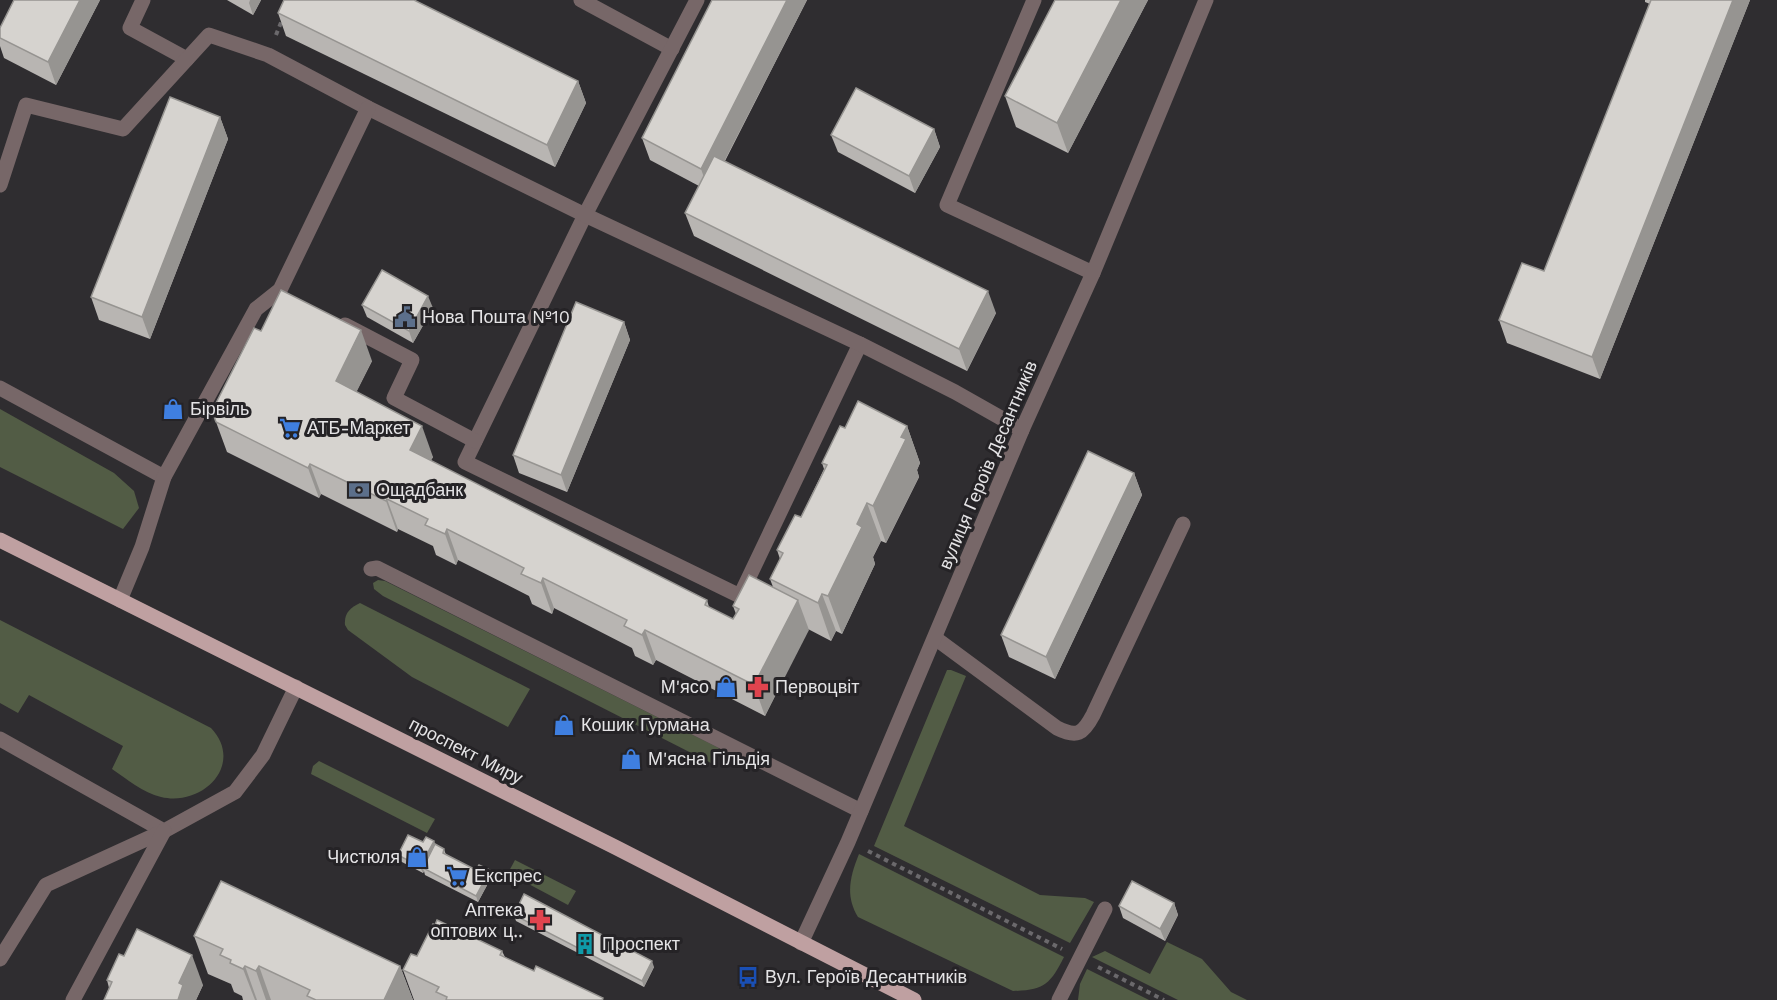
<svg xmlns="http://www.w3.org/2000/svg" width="1777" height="1000" viewBox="0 0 1777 1000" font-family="'Work Sans',sans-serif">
  <rect width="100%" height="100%" fill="#2f2d30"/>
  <!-- green -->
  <g fill="#525c45">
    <path d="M0,409L114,473L134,491L139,508L123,529L0,467Z"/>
    <path d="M378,580L385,581L719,748L711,763L383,596L374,589L373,583Z"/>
    <path d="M360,603L530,689L508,727L412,677L348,630L345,625C344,613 350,608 360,603Z"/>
    <path d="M0,620L211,728C245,764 203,807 161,797C143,793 127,779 112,769L123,746L29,695L18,713L0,703Z"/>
    <path d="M947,670H951L966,676L904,826L1040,895L1085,898L1094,902L1070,943L874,846Z"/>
    <path d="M319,761L435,819L427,833L311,774L313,766Z"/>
    <path d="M859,854L1064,957C1050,984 1045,990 1013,991L858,917C845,896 850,876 859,854Z"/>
    <path d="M515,860L576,891L568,905L508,873Z"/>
    <path d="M1167,942L1202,959L1231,992L1247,1000H1178L1092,957L1105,951L1150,974Z"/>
    <path d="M1087,969L1149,1000H1078L1080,984Z"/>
  </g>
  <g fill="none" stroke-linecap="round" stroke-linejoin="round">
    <!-- path -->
    <g stroke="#6b696c" stroke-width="4" stroke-dasharray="4.5 4.5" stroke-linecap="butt">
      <path d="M276,35L282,20"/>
      <path d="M868,851L1062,949"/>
      <path d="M1098,967L1164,1000"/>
    </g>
    <!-- minor -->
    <g stroke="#776768" stroke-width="15">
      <path d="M143,0L130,28L187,59"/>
      <path d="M581,0L672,49"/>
      <path d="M697,0L585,215L465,462L740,596L860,344"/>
      <path d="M1034,0L947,205L1093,273"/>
      <path d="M0,185L26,105L123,129L209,35L268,55L368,108L585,215L860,344L955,392L1022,430"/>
      <path d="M345,325L412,360L394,398L475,441"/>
      <path d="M0,388L164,477"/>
      <path d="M371,569L377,568L861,811"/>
      <path d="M120,600L142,547L164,477L256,309L280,290L368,108"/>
      <path d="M935,638L1057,728C1077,738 1083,734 1093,715L1183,524"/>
      <path d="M0,739L164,831L235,792L263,755L296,687"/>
      <path d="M801,943L848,842L1022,430L1093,273L1206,0"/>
      <path d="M0,959L46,885L164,831"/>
      <path d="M73,1000L164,831"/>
      <path d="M1059,1000L1105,909"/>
    </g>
    <!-- major -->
    <path stroke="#bfa0a1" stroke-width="15" d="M0,540L615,847L914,1000"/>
  </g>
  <!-- wall -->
  <g fill="#b8b5b2">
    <path d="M100,0L56,85L4,58L0,46V28Z"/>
    <path d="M227,0H261L253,15Z"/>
    <path d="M712,0H807L725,161L996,313L967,371L694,236L685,213L699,186L650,160L642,138Z"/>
    <path d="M1055,0H1148L1068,153L1016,127L1005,96Z"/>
    <path d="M1645,0H1750L1600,379L1507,343L1499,320L1544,271L1650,4L1645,2Z"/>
    <path d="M278,13L578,81L586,103L555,167L286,36Z"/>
    <path d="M220,117L228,139L150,339L99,320L91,297Z"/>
    <path d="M934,129L940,147L915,193L838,152L831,135Z"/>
    <path d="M362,305L433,308L413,343L367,317Z"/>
    <path d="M624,322L630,340L567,492L519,473L513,455Z"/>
    <path d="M261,331L372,361L356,392L433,457L430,461L707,600L709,607L733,619L736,614L733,606L773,587L770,579L780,559L777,550L801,517L824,469L822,463L845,428L907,426L920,463L917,470L919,477L886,543L881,541L873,557L875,564L842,634L836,631L831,641L808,629L765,716L656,660L653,665L635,656L632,648L554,608L552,614L532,604L529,596L458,560L456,565L436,555L433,546L398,529L397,532L321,494L319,498L227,452L212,411Z"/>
    <path d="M1134,473L1142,495L1055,679L1009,657L1001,635Z"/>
    <path d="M434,841L435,845L444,849L446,855L476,870L492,876L478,902L425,875L424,871L423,873L400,861L398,855L423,842Z"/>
    <path d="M1174,903L1178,915L1165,941L1123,918L1119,906Z"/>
    <path d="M514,915L654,967L644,987L516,921Z"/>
    <path d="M435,925L502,951L505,957L534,971L604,1000H414L403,970L417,956Z"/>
    <path d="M194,936L400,966L413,1000H243L242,996L234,992L231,984L208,974Z"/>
    <path d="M124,956L203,985L196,1000H104L109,988L107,980Z"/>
  </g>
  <!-- shaded-wall -->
  <g fill="#969491">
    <path d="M80,0H100L56,85L48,62Z"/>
    <path d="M250,0H261L253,15L249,3Z"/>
    <path d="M787,0H807L709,191L701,169Z"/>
    <path d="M1121,0H1148L1068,153L1057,123Z"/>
    <path d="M1733,0H1750L1600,379L1592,357Z"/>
    <path d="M578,81L586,103L555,167L547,145Z"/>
    <path d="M220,117L228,139L150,339L142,317Z"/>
    <path d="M934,129L940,147L915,193L909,176Z"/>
    <path d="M988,291L996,313L967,371L959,349Z"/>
    <path d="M428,296L433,308L413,343L409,331Z"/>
    <path d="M624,322L630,340L567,492L561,475Z"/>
    <path d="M361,330L372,361L347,411L336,381Z"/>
    <path d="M422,426L433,457L421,480L410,450Z"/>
    <path d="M907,426L920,463L917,470L919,477L886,543L873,506L901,437Z"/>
    <path d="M310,464L321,494L319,498L308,468Z"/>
    <path d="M1134,473L1142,495L1055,679L1046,657Z"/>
    <path d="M387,499L398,529L397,532L386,501Z"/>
    <path d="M867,503L881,541L873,557L875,564L842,634L828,596L857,524Z"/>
    <path d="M447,529L458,560L456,565L445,534Z"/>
    <path d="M543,578L554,608L552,614L541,583Z"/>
    <path d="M822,594L836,631L831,641L818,603Z"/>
    <path d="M798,600L809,630L765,716L754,685Z"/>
    <path d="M645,630L656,660L653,665L642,635Z"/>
    <path d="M434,841L436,847L423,868L424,871L423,873L420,867Z"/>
    <path d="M490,870L492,876L478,902L476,896Z"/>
    <path d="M1174,903L1178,915L1165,941L1160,929Z"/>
    <path d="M192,955L203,985L196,1000H178L179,983Z"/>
    <path d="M652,961L654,967L644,987L642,981Z"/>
    <path d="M245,966L257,1000H255L243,969Z"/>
    <path d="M259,966L271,1000H266L256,971Z"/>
    <path d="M400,966L413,1000H384Z"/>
  </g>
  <!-- building -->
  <g fill="#d6d3cf" stroke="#969491" stroke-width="1.5">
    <path d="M14,0H80L48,62L0,38V28Z"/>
    <path d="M284,0H414L578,81L547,145L278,13Z"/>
    <path d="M712,0H787L701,169L642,138Z"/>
    <path d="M1055,0H1121L1057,123L1005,96Z"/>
    <path d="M1651,0H1733L1592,357L1499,320L1522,263L1544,271Z"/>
    <path d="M856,88L934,129L909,176L831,135Z"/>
    <path d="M170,97L220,117L142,317L91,297Z"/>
    <path d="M714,156L988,291L959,349L685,213Z"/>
    <path d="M382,270L428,296L409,331L362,305Z"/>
    <path d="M281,290L361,330L336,381L422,426L410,450L707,600L705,605L733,619L739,609L733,606L749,575L798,600L754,685L645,630L642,635L624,626L627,620L543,578L541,583L521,574L524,568L447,529L445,534L425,525L428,519L387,499L386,501L310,464L308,468L216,422L212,411L254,328L261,331Z"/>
    <path d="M576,302L624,322L561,475L513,455Z"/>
    <path d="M858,401L907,426L901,437L906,439L873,506L867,503L857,524L862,527L828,596L822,594L818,603L770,579L783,553L777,550L795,515L801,517L827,465L822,463L840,426L845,428Z"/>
    <path d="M1088,451L1134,473L1046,657L1001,635Z"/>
    <path d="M408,835L423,842L426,837L434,841L420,867L398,855Z"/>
    <path d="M435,844L444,849L443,853L476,870L479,865L490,870L476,896L423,868Z"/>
    <path d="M221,881L400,966L384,1000H316L307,996L310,990L259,966L256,971L245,966L243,969L230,963L231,960L220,955L223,949L194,936Z"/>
    <path d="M1132,881L1174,903L1160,929L1119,906Z"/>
    <path d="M524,894L652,961L642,981L514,915Z"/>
    <path d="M437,920L502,951L500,955L534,971L536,966L603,998L602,1000H446L447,997L436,992L439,987L403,970L411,954L417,956L433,924L435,925Z"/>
    <path d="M137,929L192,955L179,983L183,985L178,1000H104L112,982L107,980L119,954L124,956Z"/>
  </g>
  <!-- icons -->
  <defs>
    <symbol id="civic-bare" viewBox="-9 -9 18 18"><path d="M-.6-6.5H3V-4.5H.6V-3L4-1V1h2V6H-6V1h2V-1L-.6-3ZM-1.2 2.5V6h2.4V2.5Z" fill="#5c6f8a" stroke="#252326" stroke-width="2.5" paint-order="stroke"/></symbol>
    <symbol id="shop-bare" viewBox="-9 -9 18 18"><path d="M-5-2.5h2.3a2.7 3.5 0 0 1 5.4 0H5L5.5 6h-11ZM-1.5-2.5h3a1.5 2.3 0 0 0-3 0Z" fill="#3f7fe0" stroke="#252326" stroke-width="2.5" paint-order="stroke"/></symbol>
    <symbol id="supermarket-bare" viewBox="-9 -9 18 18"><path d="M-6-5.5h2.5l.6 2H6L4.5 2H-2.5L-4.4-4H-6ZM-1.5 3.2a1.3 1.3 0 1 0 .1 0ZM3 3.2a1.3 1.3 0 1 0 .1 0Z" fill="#3f7fe0" stroke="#252326" stroke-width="2.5" paint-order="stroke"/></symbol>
    <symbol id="bank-bare" viewBox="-9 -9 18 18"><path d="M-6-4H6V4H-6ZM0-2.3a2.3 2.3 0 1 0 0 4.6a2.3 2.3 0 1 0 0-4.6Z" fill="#5c6f8a" stroke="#252326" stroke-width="2.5" paint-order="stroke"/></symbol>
    <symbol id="pharmacy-bare" viewBox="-9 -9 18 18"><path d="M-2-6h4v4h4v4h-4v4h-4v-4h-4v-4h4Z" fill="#e0444e" stroke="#252326" stroke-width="2.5" paint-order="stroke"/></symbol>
    <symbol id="building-bare" viewBox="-9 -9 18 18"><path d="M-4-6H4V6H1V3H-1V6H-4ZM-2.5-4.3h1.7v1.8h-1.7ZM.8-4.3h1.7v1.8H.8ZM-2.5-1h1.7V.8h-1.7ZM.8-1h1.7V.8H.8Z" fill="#0f9aa8" stroke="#252326" stroke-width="2.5" paint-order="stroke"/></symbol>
    <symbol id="bus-bare" viewBox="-9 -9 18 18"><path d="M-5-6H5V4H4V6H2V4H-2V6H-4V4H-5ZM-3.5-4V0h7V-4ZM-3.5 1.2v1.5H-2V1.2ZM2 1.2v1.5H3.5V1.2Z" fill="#1a4fb4" stroke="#252326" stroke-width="2.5" paint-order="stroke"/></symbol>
  </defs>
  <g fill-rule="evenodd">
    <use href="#civic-bare" x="390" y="302" width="30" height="30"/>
    <use href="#shop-bare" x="158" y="394" width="30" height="30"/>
    <use href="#supermarket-bare" x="275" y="413" width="30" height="30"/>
    <use href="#bank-bare" x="344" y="475" width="30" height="30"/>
    <use href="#shop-bare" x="711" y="672" width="30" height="30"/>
    <use href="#pharmacy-bare" x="743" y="672" width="30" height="30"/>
    <use href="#shop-bare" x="549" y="710" width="30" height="30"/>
    <use href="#shop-bare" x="616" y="744" width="30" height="30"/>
    <use href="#shop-bare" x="402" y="842" width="30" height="30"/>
    <use href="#supermarket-bare" x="442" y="861" width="30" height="30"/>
    <use href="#pharmacy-bare" x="525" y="905" width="30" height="30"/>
    <use href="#building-bare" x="570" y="929" width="30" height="30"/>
    <use href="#bus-bare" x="733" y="962" width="30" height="30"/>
  </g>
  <g text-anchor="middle" stroke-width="6" stroke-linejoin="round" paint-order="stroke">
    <!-- poi labels -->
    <g font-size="18" fill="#e5e4e6" stroke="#252326" text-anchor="start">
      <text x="422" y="323">Нова Пошта №10</text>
      <text x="190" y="415">Бірвіль</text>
      <text x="307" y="434">АТБ-Маркет</text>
      <text x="376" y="496">Ощадбанк</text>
      <text x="709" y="693" text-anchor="end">М'ясо</text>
      <text x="775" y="693">Первоцвіт</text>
      <text x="581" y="731">Кошик Гурмана</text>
      <text x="648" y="765">М'ясна Гільдія</text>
      <text x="400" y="863" text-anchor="end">Чистюля</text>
      <text x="474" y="882">Експрес</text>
      <text x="523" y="916" text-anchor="end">Аптека<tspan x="523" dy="21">оптових ц‥</tspan></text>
      <text x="602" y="950">Проспект</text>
      <text x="765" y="983">Вул. Героїв Десантників</text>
    </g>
    <!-- street labels -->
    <g font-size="18" fill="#e5e4e6" stroke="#252326">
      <text transform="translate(988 465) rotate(-67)" y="6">вулиця Героїв Десантників</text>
      <text transform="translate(466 751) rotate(27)" y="6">проспект Миру</text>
    </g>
  </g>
</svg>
